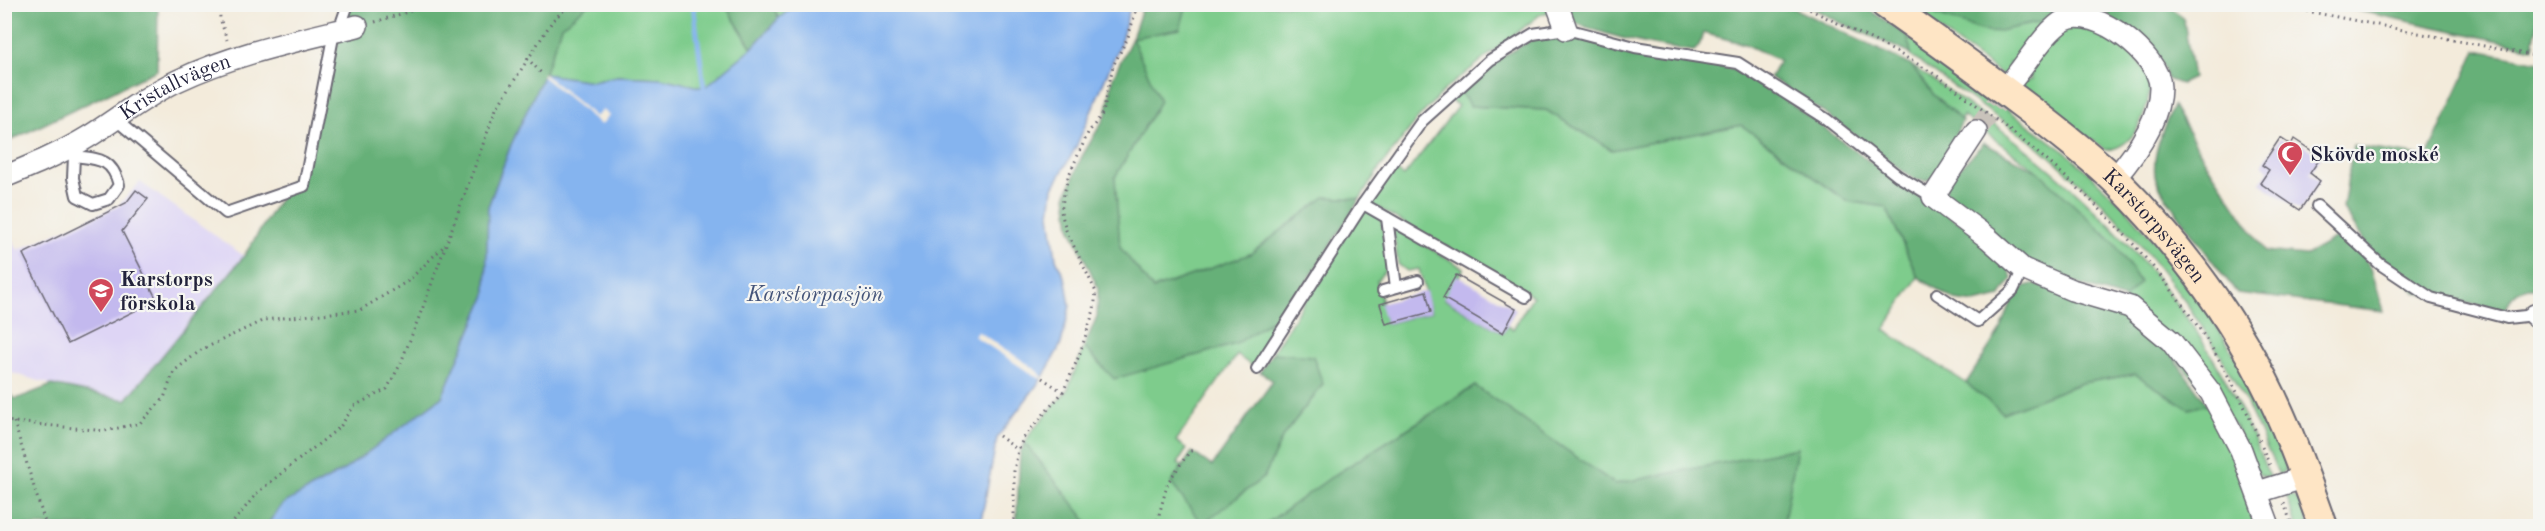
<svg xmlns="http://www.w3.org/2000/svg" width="2545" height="531" viewBox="0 0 2545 531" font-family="'Old Standard TT',serif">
  <rect width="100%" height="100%" fill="#f6f6f2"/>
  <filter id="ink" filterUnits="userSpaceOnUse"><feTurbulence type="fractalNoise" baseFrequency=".0167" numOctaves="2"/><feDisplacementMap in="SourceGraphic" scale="12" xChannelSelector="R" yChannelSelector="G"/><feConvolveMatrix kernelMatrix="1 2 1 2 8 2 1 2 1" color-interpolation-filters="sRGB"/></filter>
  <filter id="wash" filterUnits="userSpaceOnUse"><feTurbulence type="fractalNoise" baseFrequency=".008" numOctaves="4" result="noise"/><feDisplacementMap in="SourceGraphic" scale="24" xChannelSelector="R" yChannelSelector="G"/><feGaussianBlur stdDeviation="1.35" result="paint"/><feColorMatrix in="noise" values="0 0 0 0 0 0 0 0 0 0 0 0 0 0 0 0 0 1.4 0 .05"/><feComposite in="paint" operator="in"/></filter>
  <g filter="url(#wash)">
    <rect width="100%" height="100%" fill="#f3ebdb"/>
    <!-- built -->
    <path fill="#ded5f5" d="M140,182L244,256L126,400L53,385L5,371L4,227L18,250L118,206Z"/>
    <!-- green -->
    <g fill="#7ecc8c" stroke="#507764" stroke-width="1.5">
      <path d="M587,5H725L752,48L704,88L660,78L618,76L592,81L544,74L562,26Z"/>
      <path d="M772,5H796L779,18Z"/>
      <path d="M1156,5H1579L1541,14L1443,91L1415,122L1379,169L1360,199H1348L1261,328L1291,307L1253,367L1237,355L1176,441L1187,449L1178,463L1231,502L1264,477L1283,436L1323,384L1272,353L1363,208L1381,218L1388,264L1387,269L1377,280L1386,324L1431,312L1419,269L1407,271L1398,264L1393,227L1464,268L1444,299L1503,333L1507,326L1513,329L1533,296L1371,204L1394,169L1404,176L1458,106L1449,99L1459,90L1470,106L1546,110L1612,150L1741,125L1847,201L1886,207L1918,277L1884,330L1966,383L2003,413L2081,383L2136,374L2189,409L2207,404L2225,433L2259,526H1783L1796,449L1615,484L1475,386L1333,476L1263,526H1038L1042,464L1025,443L1031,432L1067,391L1084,347L1101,365L1112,350L1094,238L1132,38Z"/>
      <path d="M1766,5L1944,103L1934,95L1911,65C2036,149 2143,237 2220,370C2240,405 2255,441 2270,478L2262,476L2253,470L2235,425L2124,299L2039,172L1963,116L1929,169Z"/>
      <path d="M1905,5H1922L1937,15L2055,19L2011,73L2012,62H2009L2008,74L2021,83L2032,79L2031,76L2022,78L2058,30L2091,26L2130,51L2151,78C2149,106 2139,147 2106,150Z"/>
      <path d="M1908,36L2067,153L2125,207L2164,253L2208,312L2241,365L2286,460L2285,470L2279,475L2248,406L2218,351L2187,304L2146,251L2101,202L2039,147L1911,56Z"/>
      <path d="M2286,494C2302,495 2305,513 2309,526H2296Z"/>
    </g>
    <!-- forest -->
    <g fill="#66b078" stroke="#44695a" stroke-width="1.5">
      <path d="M5,4L158,5L157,70L5,143Z"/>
      <path d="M1187,4L1180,29L1132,38L1160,101L1115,177L1120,247L1153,289L1250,254L1325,197L1360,199L1291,307L1236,344L1114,379L1084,347L1097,316L1098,288L1070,227L1066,196L1081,158L1106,115L1113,77L1132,38L1143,5Z"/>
      <path d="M2540,4L2533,48L2331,5V4Z"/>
      <path d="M348,5H587L562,26L544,74L511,145L488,207L486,295L442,397L344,470L283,504L266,526H5L4,390L16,399L52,385L126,400L244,256L306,157Z"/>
      <path d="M725,5H772L779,18L752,48Z"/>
      <path d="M1567,5H1787L1911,65L1934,95L1962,121L1936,176L1926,181L1915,180L1823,112L1769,77L1773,73L1779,60L1745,44L1703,33L1699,46L1694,51C1652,47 1615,38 1575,23Z"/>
      <path d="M1807,5H1862L1908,36L1911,54L1839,22Z"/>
      <path d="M1922,5H2073L2055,19L1990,33L1937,15Z"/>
      <path d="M2102,5H2170L2184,20L2193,78L2181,84L2167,79C2157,37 2118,37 2102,5Z"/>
      <path d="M1566,34L1622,49L1694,60L1732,69L1763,83L1911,192L1978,234L2007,262L2012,279L2000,297L1975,303L1954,300L1918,277L1886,207L1847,201L1741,125L1612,150L1546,110L1470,106L1459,90L1502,57L1536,37Z"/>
      <path d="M2476,50L2540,62V289C2522,285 2511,294 2504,311L2417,293L2369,249L2343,208L2353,146L2427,157Z"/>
      <path d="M2173,106L2206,162L2265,251L2306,255L2347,232L2371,268L2384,311L2237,293C2223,274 2158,193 2155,176C2152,151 2164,128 2173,106Z"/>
      <path d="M1984,143L2039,172L2114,243L2140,282L2124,299L2035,270L1945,193L1947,181Z"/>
      <path d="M2033,284L2124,310L2160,339L2207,404L2189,409L2135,374L2081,383L2003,413L1966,383L2001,329L2014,296L2025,286Z"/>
      <path d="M1272,353L1313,356L1323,384L1283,436L1264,477L1202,524L1171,483L1192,452L1212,466L1273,381L1260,372Z"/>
      <path d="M1475,386L1615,484L1797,448L1783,526H1263L1333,476Z"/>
      <path d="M1025,443L1087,521L1088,526H1016L1020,453Z"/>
    </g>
    <!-- water -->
    <path fill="#85b4ef" stroke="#546b95" stroke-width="1.5" d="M796,5H1131L1120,44L1076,147L1053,188L1050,214L1056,259L1066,281L1070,306L1061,344L1043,377L997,438L980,526H266L283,504L344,470L442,397L486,295L488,207L511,145L544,74L592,81L618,76L660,78L704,88L752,48L779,18Z"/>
    <!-- pier -->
    <g fill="#f3ebdb">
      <path d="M544,74L596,117L602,110L609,115L601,125L542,76Z"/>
      <path d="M977,331L1034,368L1043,377L1041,379L1030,373L974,336Z"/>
    </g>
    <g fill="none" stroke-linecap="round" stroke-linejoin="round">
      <!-- stream -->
      <path stroke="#85b4ef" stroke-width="5" d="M693,4L704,88"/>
    </g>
    <g id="blocks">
      <!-- building -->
      <g fill="#c3b9ee">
        <path d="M2280,138L2291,145L2294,139L2321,157L2310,173L2320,181L2300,210L2260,183L2269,170L2262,165Z"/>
        <path d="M136,190L148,199L122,231L157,300L68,344L23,254L126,203Z"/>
        <path d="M1456,275L1516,309L1503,333L1443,298Z"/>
        <path d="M1426,291L1431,312L1386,324L1380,304Z"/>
      </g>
    </g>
  </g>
  <g filter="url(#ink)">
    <use href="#blocks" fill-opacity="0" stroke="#6b6873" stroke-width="1.5"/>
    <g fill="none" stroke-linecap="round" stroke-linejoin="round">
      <!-- minor-tunnel -->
      <path stroke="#c9c3bb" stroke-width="21" stroke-dasharray="21 10" stroke-linecap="butt" d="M1976,131L2013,81"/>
      <defs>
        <g id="service">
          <path d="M339,30L348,4"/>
          <path d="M115,119L226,213L304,186L334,32"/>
          <path d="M68,148L74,156L73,178L77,196L93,204L109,199L119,185C112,158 98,159 74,156"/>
          <path d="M1363,204L1526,297"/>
          <path d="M2317,206L2380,264L2431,298L2507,318L2535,315"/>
          <path d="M1387,218L1396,287"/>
          <path d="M1383,291L1418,281"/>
          <path d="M1937,294L1978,321L2013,290L2023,269"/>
          <path d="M1257,369L1363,204L1422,121L1490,60L1533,34L1566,29L1635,47L1738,63L1826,119L1898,176L1933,197"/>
        </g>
        <g id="minor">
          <path d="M1557,4L1566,29"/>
          <path d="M2014,78C2028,61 2047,29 2065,20C2095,5 2160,56 2160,87C2160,121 2135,155 2114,179"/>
          <path d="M1976,131L1933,197L1988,238L2023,269L2072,290L2130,307L2171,341L2211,393L2241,450L2269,526"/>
          <path id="s1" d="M4,177C33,165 62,153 88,137C117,119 145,96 177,81C233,54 296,41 357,26"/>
          <path d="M2535,315L2540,318"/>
          <path d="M2258,492L2306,477"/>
        </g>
        <g id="secondary">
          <path id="s2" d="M1885,4C1931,36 1976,69 2021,103C2053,127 2086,152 2115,180C2174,239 2225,306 2263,379C2288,427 2305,476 2323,526"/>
        </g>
      </defs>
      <!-- service casing -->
      <use href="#service" stroke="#6b6873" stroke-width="14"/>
      <!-- minor casing -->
      <use href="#minor" stroke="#6b6873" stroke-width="24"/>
      <!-- secondary casing -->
      <use href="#secondary" stroke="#6b6873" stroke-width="32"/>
      <!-- path -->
      <g stroke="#6b6873" stroke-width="3" stroke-dasharray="1.5 4.5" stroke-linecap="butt">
        <path d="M219,4L220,18L227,40"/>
        <path d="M1799,4C1840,25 1882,43 1921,66C1946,80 1968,99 1991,116C2107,203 2203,306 2260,441"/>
        <path d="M2271,4L2540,57"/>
        <path d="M375,22L433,4"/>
        <path d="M527,58L543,75"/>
        <path d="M1042,378L1063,392"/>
        <path d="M4,421L105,431L140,423L164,398L174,371L201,350L264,320L360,310L408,281L445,245"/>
        <path d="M14,422L46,526"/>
        <path d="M999,436L1018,450"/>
        <path d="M2262,447L2271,468"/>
        <path d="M2284,503L2292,526"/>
        <path d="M230,526L258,492L340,427L354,406L387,389L400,365L423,307L496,109L553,20L571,4"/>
        <path d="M1014,526V471L1018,450L1024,437L1063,392L1079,356L1094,310L1096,292L1066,230L1061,212L1064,194L1068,177L1088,133L1103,113L1113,66L1128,37L1138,4"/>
        <path d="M1156,526L1168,482L1190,451L1196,450"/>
      </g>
      <!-- service -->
      <use href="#service" stroke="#fff" stroke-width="10"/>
      <!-- minor -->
      <use href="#minor" stroke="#fff" stroke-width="21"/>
      <!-- secondary -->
      <use href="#secondary" stroke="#fee5c5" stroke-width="28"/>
    </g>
  </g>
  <!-- icons -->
  <defs>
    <symbol id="mosque-pin" viewBox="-11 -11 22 30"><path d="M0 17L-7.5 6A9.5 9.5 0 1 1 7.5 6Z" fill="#d1495b" stroke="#f6f6f2"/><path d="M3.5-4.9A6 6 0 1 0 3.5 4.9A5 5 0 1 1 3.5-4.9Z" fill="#fff"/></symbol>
    <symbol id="school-pin" viewBox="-11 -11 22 30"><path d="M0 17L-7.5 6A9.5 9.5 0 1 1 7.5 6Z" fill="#d1495b" stroke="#f6f6f2"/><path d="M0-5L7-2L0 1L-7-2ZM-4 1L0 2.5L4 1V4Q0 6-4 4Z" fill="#fff"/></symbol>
  </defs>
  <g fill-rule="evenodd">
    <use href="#mosque-pin" x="2275" y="139" width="30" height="40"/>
    <use href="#school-pin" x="86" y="276" width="30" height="40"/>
  </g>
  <g text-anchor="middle" stroke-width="4.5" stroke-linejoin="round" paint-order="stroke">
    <!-- street labels -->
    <g font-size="21" fill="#22223b" stroke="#f6f6f2">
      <text dy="7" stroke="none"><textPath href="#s1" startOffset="194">Kristallvägen</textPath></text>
      <text dy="7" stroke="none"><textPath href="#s2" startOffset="350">Karstorpsvägen</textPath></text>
    </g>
    <!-- poi labels -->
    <g font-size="21" font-weight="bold" fill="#22223b" stroke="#f6f6f2" text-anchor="start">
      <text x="2310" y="161">Skövde moské</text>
      <text x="120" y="286">Karstorps<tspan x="120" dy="24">förskola</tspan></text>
    </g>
    <!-- water labels -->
    <g font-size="22" font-style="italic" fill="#45557a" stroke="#f6f6f2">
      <text x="815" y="301">Karstorpasjön</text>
    </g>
  </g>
  <!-- margin -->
  <rect width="2545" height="531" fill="none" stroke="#f6f6f2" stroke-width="24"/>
</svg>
